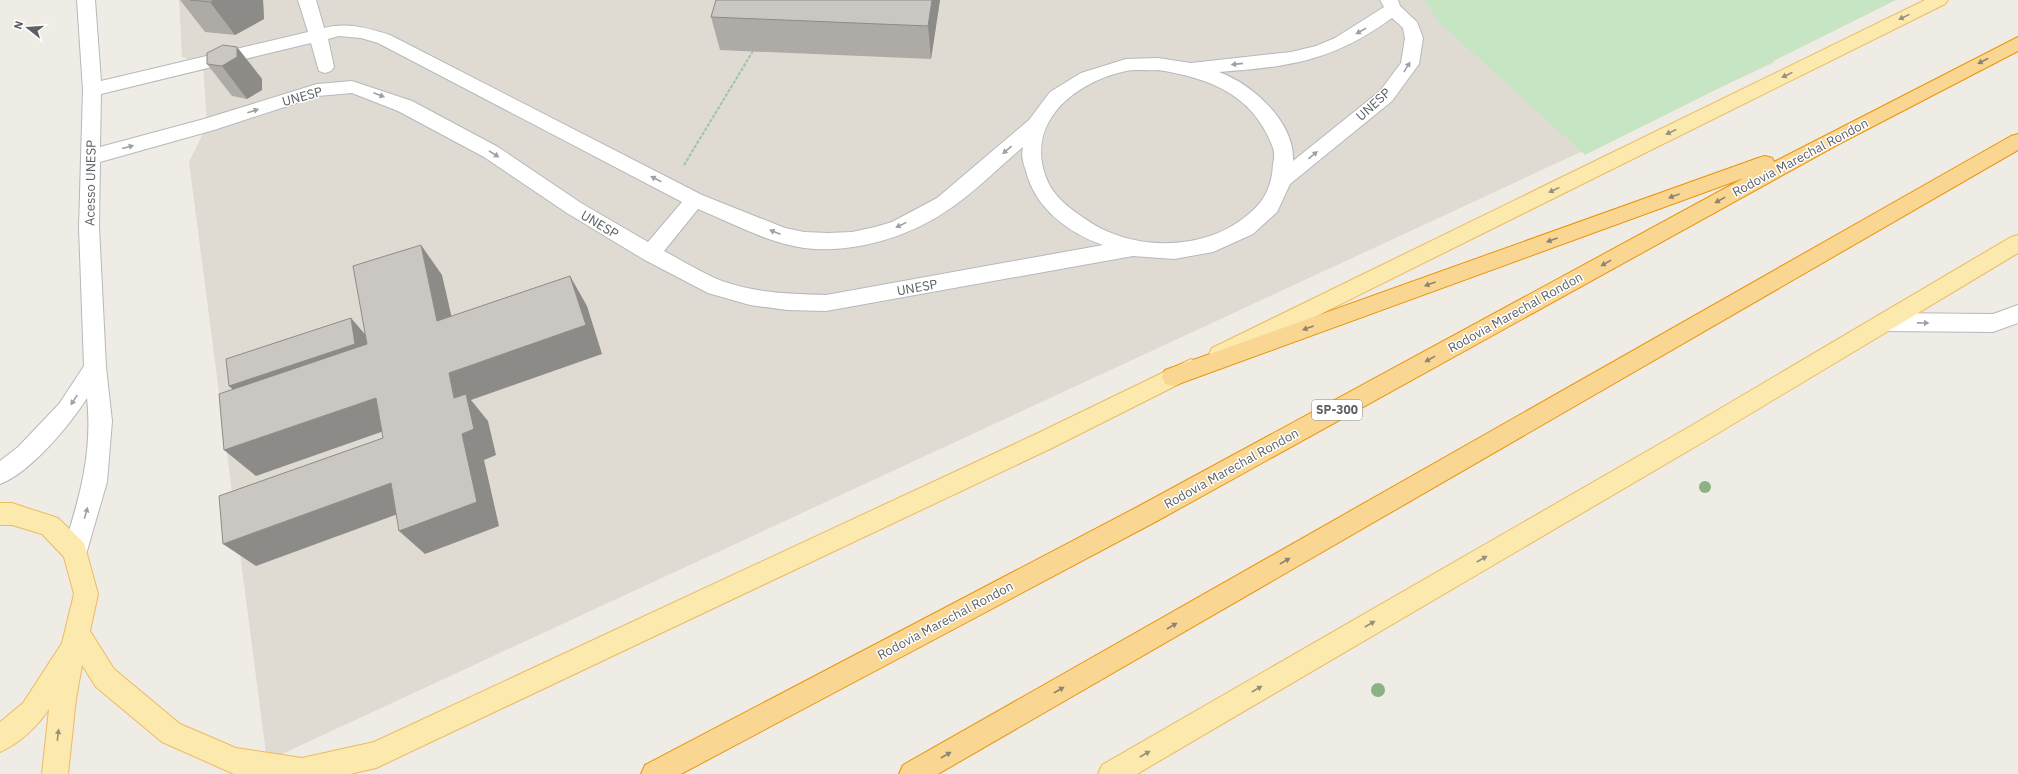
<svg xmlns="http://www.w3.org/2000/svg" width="2018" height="774" viewBox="0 0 2018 774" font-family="'IBM Plex Sans',sans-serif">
  <rect width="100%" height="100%" fill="#efece5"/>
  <!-- education -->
  <path fill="#dfdbd3" d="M179,0H1704L1775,62L267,761L189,162L207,125L203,64L182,57Z"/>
  <!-- green -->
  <path fill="#c6e5c3" d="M1424,0H1896L1585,155L1440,23Z"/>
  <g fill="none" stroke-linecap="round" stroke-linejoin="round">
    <defs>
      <g id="minor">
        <path d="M77,0H95L101,81L308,32L298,0H316L324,28C348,22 368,28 390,35L702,195L785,228L804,232L828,233L852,232L875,227L892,222L937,198L1029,120L1050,92L1081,73L1126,59L1158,58L1191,63L1291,52L1316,46L1335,38L1384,7L1380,0H1398L1400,6L1417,22L1423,38L1419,64L1392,101L1290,184L1277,212L1253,234L1213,252L1174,259L1133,256L826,311L787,310L750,305L708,293L643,259L567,213L484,157L398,111L352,93L318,96L214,130L100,162L99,227L106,367L112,421L107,482L87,551L84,559L75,562L66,559L63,551C79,499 93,454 87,398C70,425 30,473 0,484V461L18,447L59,404L84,366L79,227L83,90ZM1392,18L1403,28L1405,38L1401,63L1380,91L1293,161C1295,122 1252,84 1219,72C1289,67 1333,61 1392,18ZM339,36L361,38L378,43L682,202L648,242L581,203L498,147L412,101L352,81L317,84L204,119L100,147L101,94L311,43L319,71L325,73L331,71L334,67L328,39ZM1158,70C1210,78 1254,95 1273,148C1275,153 1274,159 1273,164C1272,184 1266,199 1251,212C1212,248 1147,252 1100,228C1094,225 1087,220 1081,216C1069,208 1054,196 1048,182C1022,124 1074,82 1126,71C1136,69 1148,71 1158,70ZM1023,147C1021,156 1023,162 1026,171C1035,208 1068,233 1103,245L826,295C791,294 755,293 722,281C702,273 683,261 664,251L698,209C732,223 768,243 804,248C854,254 910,237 951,208C977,190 999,167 1023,147Z"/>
        <path d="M2018,305V323L1993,332L1884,331L1877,328L1873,322L1877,316L1884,313L1993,314Z"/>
      </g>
      <g id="major">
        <path d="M1925,0H1948L1945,4L1228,360L1220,363L1212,360L1209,354L1212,348Z"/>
        <path d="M2018,235V253L1705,441L1137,774H1098L1102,765L1689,427L2011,237Z"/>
        <path d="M1191,359L1199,362L1202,368L1199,374L1050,449L376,768L350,774H234L162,742L96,687L82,665L76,699L68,774H42L49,709C38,726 19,744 0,752V722L23,703L62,643L74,594L64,557L42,534L12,525H0V503H12L58,518L84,543L98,594L90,631L114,669L180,724L236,748L302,758L374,742L1034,435Z"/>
      </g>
      <g id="highway">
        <path d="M2018,37V51L1837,145L1157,521L681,774H641L645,765L1141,505L1744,178L1173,386L1165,384L1162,377L1165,370L1758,158L1765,156L1772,158L1774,162Z"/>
        <path d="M2018,134V150L938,774H899L903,765L2011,136Z"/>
      </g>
    </defs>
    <!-- minor casing -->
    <use href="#minor" stroke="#b6b8bc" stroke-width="2"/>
    <!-- major casing -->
    <use href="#major" stroke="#edba60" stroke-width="2"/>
    <!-- highway casing -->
    <use href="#highway" stroke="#ec9308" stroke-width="2"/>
    <!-- path -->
    <path stroke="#9cc6a5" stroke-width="2" stroke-dasharray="3.5 1.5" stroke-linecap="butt" d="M684,165L753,51"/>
    <!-- minor -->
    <use href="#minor" fill="#fff" fill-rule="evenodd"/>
    <!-- major -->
    <use href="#major" fill="#fce9ad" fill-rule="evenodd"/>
    <!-- highway -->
    <use href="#highway" fill="#f9d792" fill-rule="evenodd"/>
  </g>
  <!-- trees -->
  <g fill="#8bb285">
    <circle cx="1705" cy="487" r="6"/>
    <circle cx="1378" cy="690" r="7"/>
  </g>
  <!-- wall -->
  <g fill="#aeaba7">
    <path d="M180,0H263L264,19L235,35L205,32Z"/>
    <path d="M716,0H940L931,59L720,50L711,17Z"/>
    <path d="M237,47L262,79V90L247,99L232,96L207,64Z"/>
  </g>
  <!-- shaded-wall -->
  <g fill="#8d8b88">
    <path d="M214,0H263L264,19L235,35L210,2Z"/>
    <path d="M932,0H940L931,59L928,26Z"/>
    <path d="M237,47L262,79V90L247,99L222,66Z"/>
    <path d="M421,245L442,275L459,349L437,321Z"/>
    <path d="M570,276L587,306L602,354L471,400L488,421L496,455L484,460L499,526L425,554L399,531L454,398L449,373Z"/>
    <path d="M351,318L376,347L259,413L229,386Z"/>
    <path d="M376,398L401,425L256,476L224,450Z"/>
    <path d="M391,483L417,507L256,566L223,544Z"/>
  </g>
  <!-- building -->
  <g fill="#cac7c2" stroke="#8d8b88">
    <path d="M190,0H214L210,2Z"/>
    <path d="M716,0H932L928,26L711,17Z"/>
    <path d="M223,45L237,47V57L222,66L207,64V53Z"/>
    <path d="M421,245L437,321L570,276L586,325L449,373L454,398L466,394L474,429L462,434L477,502L399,531L391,483L223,544L219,496L383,438L376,398L224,450L219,394L367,344L353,266Z"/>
    <path d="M351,318L355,344L229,386L226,359Z"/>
  </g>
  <!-- one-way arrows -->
  <defs><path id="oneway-solid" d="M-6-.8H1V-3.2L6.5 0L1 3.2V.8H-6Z"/></defs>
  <g fill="#95917e">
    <use href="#oneway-solid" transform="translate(1904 17) rotate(154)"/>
    <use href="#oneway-solid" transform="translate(1787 75) rotate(154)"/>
    <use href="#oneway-solid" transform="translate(1671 132) rotate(154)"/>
    <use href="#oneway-solid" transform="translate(1554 190) rotate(154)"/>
    <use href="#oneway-solid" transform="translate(1482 559) rotate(-30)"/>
    <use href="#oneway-solid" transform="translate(1370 624) rotate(-30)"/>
    <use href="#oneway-solid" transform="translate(1257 689) rotate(-30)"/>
    <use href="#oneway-solid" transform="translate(58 735) rotate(-83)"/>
    <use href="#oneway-solid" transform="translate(1145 754) rotate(-30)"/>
  </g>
  <g fill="#9ea0a3">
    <use href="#oneway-solid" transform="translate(1361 31) rotate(151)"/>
    <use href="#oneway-solid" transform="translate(1237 64) rotate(174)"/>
    <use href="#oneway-solid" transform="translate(1407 67) rotate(-58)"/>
    <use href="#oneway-solid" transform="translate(379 95) rotate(21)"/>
    <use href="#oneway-solid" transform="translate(253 111) rotate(-18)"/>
    <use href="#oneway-solid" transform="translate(128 147) rotate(-15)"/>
    <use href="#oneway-solid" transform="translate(1007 150) rotate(140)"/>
    <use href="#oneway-solid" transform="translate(494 154) rotate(32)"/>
    <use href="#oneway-solid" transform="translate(1313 155) rotate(-39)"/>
    <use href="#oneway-solid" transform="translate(656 179) rotate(-153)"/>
    <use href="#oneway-solid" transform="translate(901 225) rotate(154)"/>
    <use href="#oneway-solid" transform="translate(775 232) rotate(-159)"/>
    <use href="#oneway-solid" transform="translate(1923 323) rotate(1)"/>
    <use href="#oneway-solid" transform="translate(74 400) rotate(123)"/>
    <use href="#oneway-solid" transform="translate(86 513) rotate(-74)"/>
  </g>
  <g fill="#8c8472">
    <use href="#oneway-solid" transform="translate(1983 61) rotate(153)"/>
    <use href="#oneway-solid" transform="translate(1674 196) rotate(160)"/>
    <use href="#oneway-solid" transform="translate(1720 200) rotate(151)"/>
    <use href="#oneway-solid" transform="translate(1552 240) rotate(160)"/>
    <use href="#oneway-solid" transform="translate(1606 263) rotate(151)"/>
    <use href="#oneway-solid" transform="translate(1430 284) rotate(160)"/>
    <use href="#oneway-solid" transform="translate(1308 328) rotate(160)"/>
    <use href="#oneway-solid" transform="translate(1430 359) rotate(151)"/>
    <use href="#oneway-solid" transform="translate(1285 561) rotate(-30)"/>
    <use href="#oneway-solid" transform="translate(1172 626) rotate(-30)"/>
    <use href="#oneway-solid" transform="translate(1059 690) rotate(-30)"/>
    <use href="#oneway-solid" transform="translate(946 755) rotate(-30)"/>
  </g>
  <g text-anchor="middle" stroke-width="3" stroke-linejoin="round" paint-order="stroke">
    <!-- shield labels -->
    <rect fill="#fff" stroke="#8e9093" stroke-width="1" x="1312" y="400" width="50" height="20" rx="3"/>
    <g font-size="12" font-weight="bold" fill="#5d6165">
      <text x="1337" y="414">SP-300</text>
    </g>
    <!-- street labels -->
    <g font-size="13" fill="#5d6165" stroke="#fff">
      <text transform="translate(302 96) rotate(-15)" y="5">UNESP</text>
      <text transform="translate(1373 104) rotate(-42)" y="5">UNESP</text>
      <text transform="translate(1800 157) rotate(-28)" y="5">Rodovia Marechal Rondon</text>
      <text transform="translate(90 183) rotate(-89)" y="5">Acesso UNESP</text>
      <text transform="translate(600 224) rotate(31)" y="5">UNESP</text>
      <text transform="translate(917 287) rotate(-10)" y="5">UNESP</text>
      <text transform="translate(1515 312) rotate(-29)" y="5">Rodovia Marechal Rondon</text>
      <text transform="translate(1231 468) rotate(-29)" y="5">Rodovia Marechal Rondon</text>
      <text transform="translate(945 620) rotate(-28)" y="5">Rodovia Marechal Rondon</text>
    </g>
  </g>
  <!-- north arrow -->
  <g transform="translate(28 28) rotate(287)" stroke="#ffffff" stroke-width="3" paint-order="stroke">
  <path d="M0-3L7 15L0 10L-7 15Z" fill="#5d6165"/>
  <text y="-6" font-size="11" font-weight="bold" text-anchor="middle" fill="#5d6165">N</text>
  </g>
</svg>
